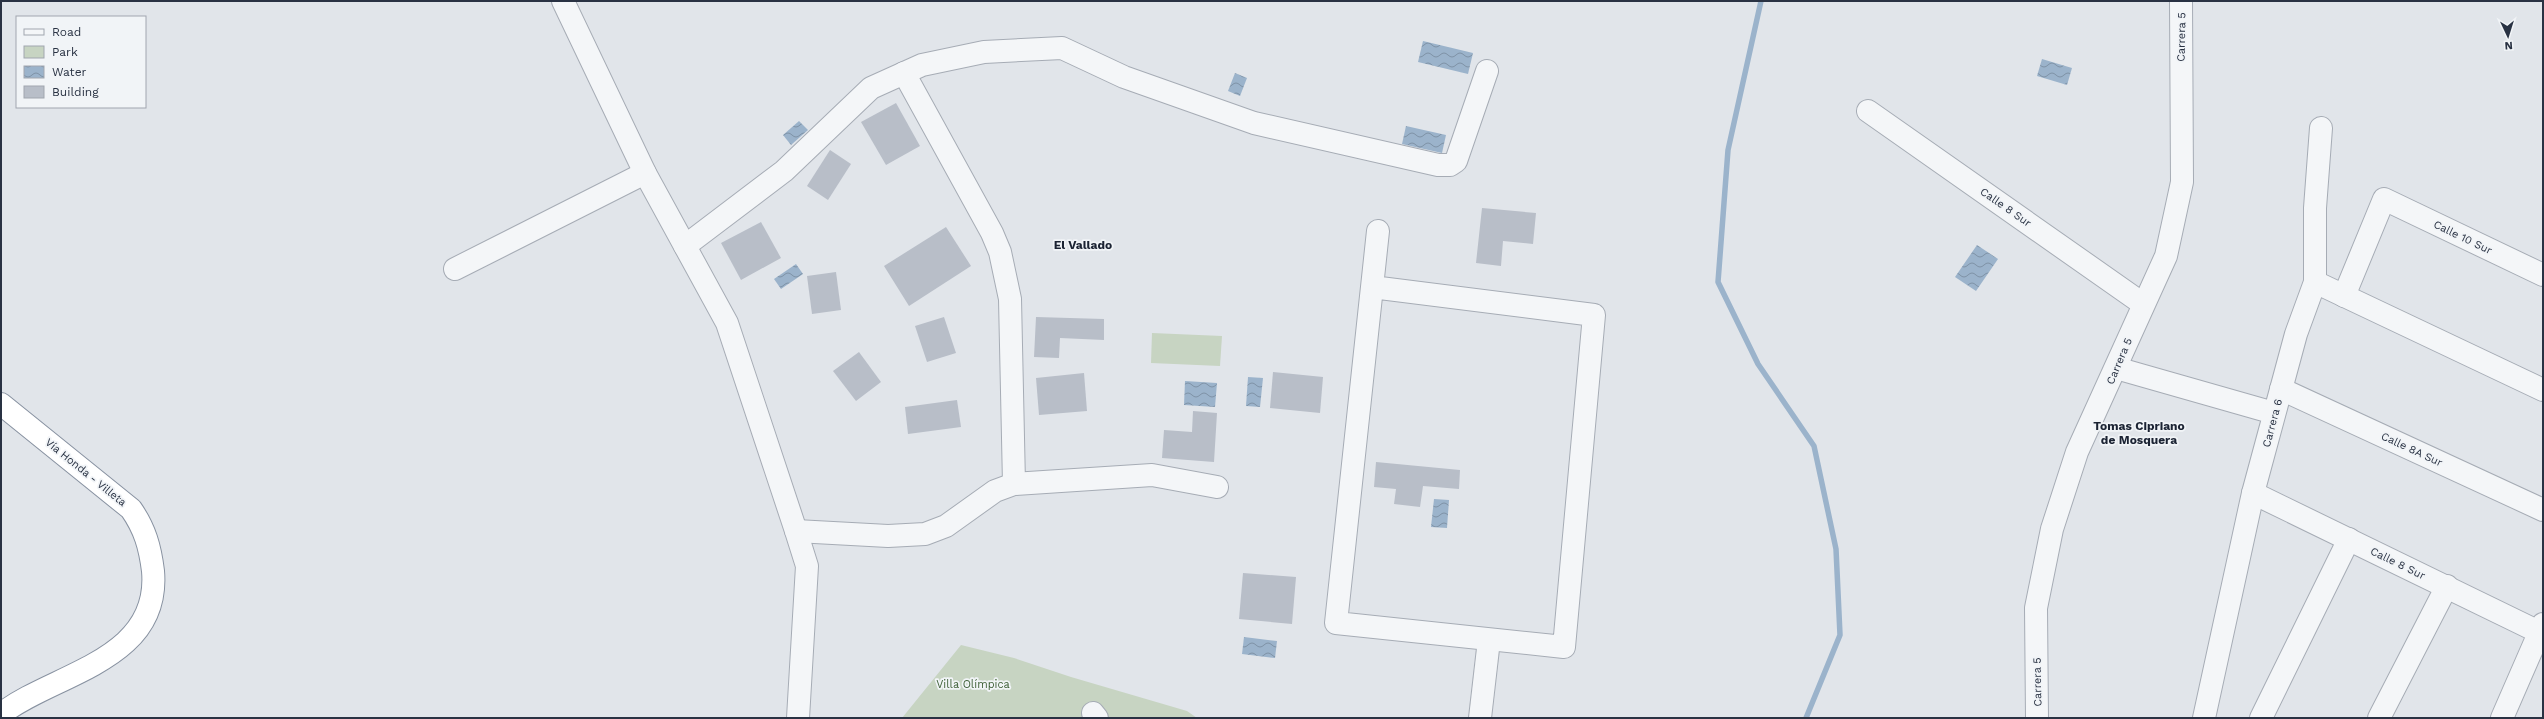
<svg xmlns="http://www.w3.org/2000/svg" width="2544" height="719" viewBox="0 0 2544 719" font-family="'Work Sans',sans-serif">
  <defs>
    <pattern id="water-waves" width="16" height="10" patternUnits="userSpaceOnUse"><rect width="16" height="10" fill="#9bb3cb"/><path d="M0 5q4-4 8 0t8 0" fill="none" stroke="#7e92a6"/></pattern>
  </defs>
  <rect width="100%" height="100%" fill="#e1e5ea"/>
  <!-- park -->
  <g fill="#c7d4c2">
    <path d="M1152,333L1222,336L1220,366L1151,363Z"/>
    <path d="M961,645L1014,658L1071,677L1187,711L1197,718H902Z"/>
  </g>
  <!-- water -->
  <g fill="url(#water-waves)">
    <path d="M1423,41L1473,53L1468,74L1418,62Z"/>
    <path d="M2042,59L2072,68L2067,85L2037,76Z"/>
    <path d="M1235,73L1247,78L1240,96L1228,91Z"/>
    <path d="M799,121L808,130L791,145L783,135Z"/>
    <path d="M1406,126L1446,135L1442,153L1402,144Z"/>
    <path d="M1977,245L1998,259L1976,291L1955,277Z"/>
    <path d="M796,264L803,274L781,289L774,279Z"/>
    <path d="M1248,377L1263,378L1260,407L1246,406Z"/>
    <path d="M1185,381L1217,383L1215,407L1184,405Z"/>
    <path d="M1434,499L1449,500L1447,528L1431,527Z"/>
    <path d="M1244,637L1277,641L1275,658L1242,654Z"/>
  </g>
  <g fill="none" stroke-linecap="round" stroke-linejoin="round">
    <!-- stream -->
    <path stroke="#9bb3cb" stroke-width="5.5" d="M1761,1L1728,150L1718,282L1758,364L1814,446L1836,549L1840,635L1806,718"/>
  </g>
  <!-- building -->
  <g fill="#b8bec8">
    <path d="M896,103L920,146L886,165L861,122Z"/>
    <path d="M830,150L851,164L828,200L807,186Z"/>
    <path d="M1482,208L1536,213L1533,244L1503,241L1501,266L1476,263Z"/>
    <path d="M761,222L781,258L741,280L721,243Z"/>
    <path d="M946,227L971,266L909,306L884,266Z"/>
    <path d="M836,272L841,310L812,314L807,276Z"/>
    <path d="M944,317L956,353L927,362L915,326Z"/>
    <path d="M1036,317L1104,319V340L1060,338L1059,358L1034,357Z"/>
    <path d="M859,352L881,382L856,401L833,371Z"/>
    <path d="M1273,372L1323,377L1320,413L1270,408Z"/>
    <path d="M1084,373L1087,411L1039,415L1036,378Z"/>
    <path d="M957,400L961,427L908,434L905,407Z"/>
    <path d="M1193,411L1217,413L1214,462L1162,458L1164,430L1192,432Z"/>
    <path d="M1376,462L1460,470L1459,489L1423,486L1420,507L1394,504L1396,489L1374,487Z"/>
    <path d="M1243,573L1296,577L1292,624L1239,619Z"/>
  </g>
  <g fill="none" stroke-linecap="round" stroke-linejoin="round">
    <defs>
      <g id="minor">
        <path d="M563,1L645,173L727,323L796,531L807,566L798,718"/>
        <path d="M904,73L992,233L1000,252L1010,299L1014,484"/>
        <path d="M1868,111L2143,304"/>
        <path d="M685,246L784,171L871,88L922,65L984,52L1062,48L1124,77L1254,123L1438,165H1450L1456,161L1487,71"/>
        <path d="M455,269L645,173"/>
        <path d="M2315,282L2543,390"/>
        <path d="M1372,287L1594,315L1564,647L1336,623L1378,231"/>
        <path d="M2344,296L2384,199L2543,275"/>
        <path d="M2116,368L2274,413"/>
        <path d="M2281,389L2543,510"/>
        <path d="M2253,493L2543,634"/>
        <path d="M796,531L888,536L925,534L946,526L995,491L1014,484L1152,475L1217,487"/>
        <path d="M1093,713L1097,718"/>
        <path d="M1480,718L1489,640"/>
        <path d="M2037,718L2036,608L2052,529L2077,452L2166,256L2182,182L2181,1"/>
        <path d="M2204,718L2253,493L2296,334L2315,282V208L2321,128"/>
        <path d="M2261,718L2349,539"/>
        <path d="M2379,718L2447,586"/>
        <path d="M2502,718L2543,624"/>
      </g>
      <path id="highway" d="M1,404L131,509C145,529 150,547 153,571C161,661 54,673 1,714"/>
    </defs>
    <!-- minor casing -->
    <use href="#minor" stroke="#a6acb5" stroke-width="24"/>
    <!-- highway casing -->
    <use href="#highway" stroke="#8892a1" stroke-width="24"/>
    <!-- minor -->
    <use href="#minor" stroke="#f4f6f8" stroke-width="22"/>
    <!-- highway -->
    <use href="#highway" stroke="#fff" stroke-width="22"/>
  </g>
  <g text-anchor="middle" stroke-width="3.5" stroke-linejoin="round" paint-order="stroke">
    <!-- street labels -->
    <g font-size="11" fill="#293243" stroke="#f1f4f7">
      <text transform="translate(2181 37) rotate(-89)" y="4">Carrera 5</text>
      <text transform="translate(2006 207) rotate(35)" y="4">Calle 8 Sur</text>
      <text transform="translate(2463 237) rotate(26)" y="4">Calle 10 Sur</text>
      <text transform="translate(2119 361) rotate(-67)" y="4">Carrera 5</text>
      <text transform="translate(2272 423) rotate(-75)" y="4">Carrera 6</text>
      <text transform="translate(2412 449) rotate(25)" y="4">Calle 8A Sur</text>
      <text transform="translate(86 472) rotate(39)" y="4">Vía Honda - Villeta</text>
      <text transform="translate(2398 563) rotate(26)" y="4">Calle 8 Sur</text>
      <text transform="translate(2037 682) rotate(-91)" y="4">Carrera 5</text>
    </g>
    <!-- park labels -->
    <g font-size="11" fill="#3d5f36" stroke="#f1f4f7">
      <text x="973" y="688">Villa Olímpica</text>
    </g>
    <!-- neighbourhood labels -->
    <g font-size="12" font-weight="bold" fill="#1b2333" stroke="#f1f4f7">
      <text x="1083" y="249">El Vallado</text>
      <text x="2139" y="430">Tomas Cipriano<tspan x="2139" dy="14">de Mosquera</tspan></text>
    </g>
  </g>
  <!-- border -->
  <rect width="2544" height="719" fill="none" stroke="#293243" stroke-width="4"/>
  <!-- legend -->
  <rect x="16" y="16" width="130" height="92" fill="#f1f4f7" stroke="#a1a6af"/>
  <rect x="24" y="29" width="20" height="6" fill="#f4f6f8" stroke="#a1a6af"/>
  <text x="52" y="36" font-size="12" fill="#293243">Road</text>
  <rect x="24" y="46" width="20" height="12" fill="#c7d4c2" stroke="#a1a6af"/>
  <text x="52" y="56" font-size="12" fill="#293243">Park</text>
  <rect x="24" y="66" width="20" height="12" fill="url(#water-waves)" stroke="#a1a6af"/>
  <text x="52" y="76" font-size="12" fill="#293243">Water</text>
  <rect x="24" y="86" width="20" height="12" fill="#b8bec8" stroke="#a1a6af"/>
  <text x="52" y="96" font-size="12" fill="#293243">Building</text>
  <!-- north arrow -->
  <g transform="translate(2508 36) rotate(176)" stroke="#f1f4f7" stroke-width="3" paint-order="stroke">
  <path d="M0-3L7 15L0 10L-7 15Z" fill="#293243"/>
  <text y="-6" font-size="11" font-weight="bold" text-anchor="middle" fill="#293243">N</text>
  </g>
</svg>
